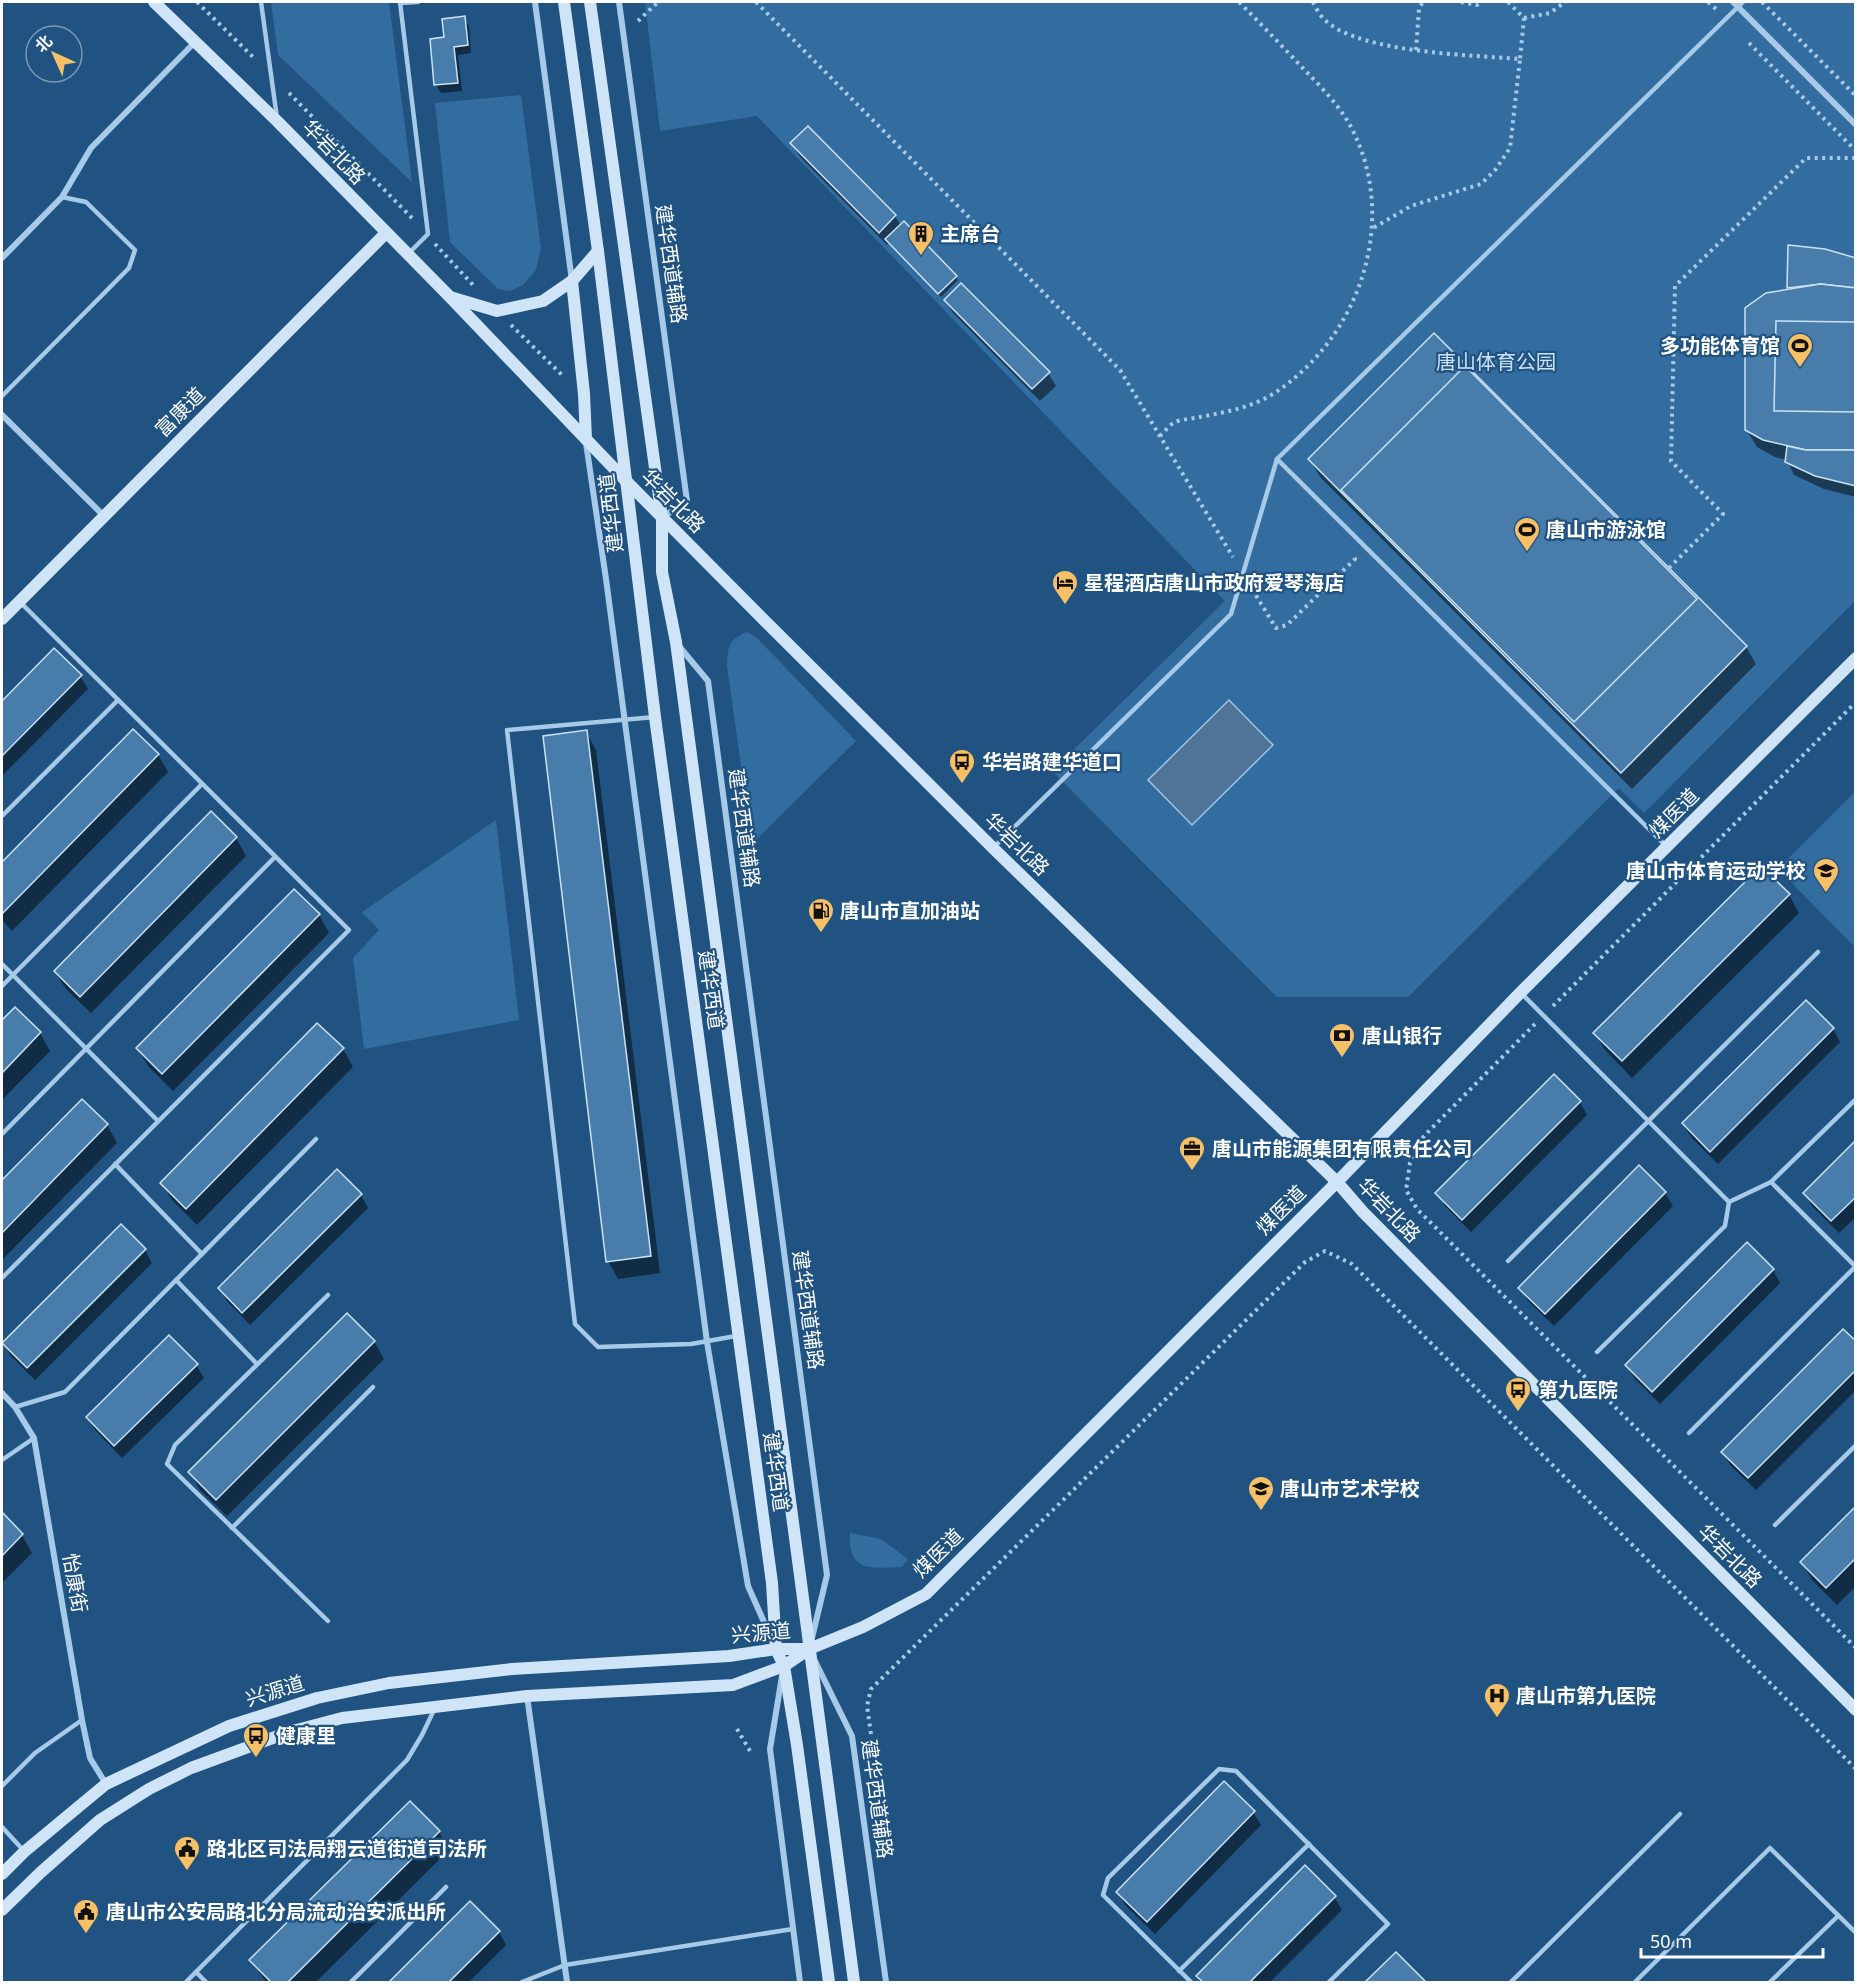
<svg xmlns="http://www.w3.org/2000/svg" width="1857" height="1984" viewBox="0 0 1857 1984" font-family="'Noto Sans','Noto Sans SC',sans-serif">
  <rect width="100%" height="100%" fill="#205381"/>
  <!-- green -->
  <g fill="#336da0">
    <path d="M271,2H389L412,182L278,55Z"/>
    <path d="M645,2H1855V601L1644,813L1619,788L1408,997H1277L1052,771L1225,601L757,116L660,131Z"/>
    <path d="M521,95L541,248L536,270L523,285L510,291L498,289L450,242L435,103Z"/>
    <path d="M747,632L756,637L856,741L752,844L727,666C728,646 728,640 747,632Z"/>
    <path d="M1855,792V947L1778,869Z"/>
    <path d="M496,820L519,1020L364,1049L353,958L379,930L362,912Z"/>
    <path d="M850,1533L881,1539L908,1559L902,1567C871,1568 848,1573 850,1533Z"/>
  </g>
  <!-- water -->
  <path fill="#4f7496" stroke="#99c6ea" stroke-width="1.5" d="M1229,700L1273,745L1192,825L1148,780Z"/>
  <!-- shadow -->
  <g fill="#0007">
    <path d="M464,18L469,26L471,53L458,55L462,91L441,93L436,85L431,40L445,38Z"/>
    <path d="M808,128L895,216L901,226L956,277L958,280L941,297L889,243L887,245L800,157L792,144Z"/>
    <path d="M1856,259V497L1824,489L1794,475L1787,460L1775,457L1757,447L1746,429L1790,290L1789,287Z"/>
    <path d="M945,300L1048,373L1056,386L1040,401L953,313Z"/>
    <path d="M1310,460L1746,647L1756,664L1632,789L1320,477Z"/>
    <path d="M54,650L80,676L88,689L2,776V703Z"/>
    <path d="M133,731L158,755L168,772L12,931L2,920V864Z"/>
    <path d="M586,732L596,750L660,1273L618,1279L608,1261Z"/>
    <path d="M211,814L236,838L246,856L91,1013L66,989L55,972Z"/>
    <path d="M1789,895L1799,913L1632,1078L1605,1050L1595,1033Z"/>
    <path d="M319,915L329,933L173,1091L148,1066L138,1049Z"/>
    <path d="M1806,1002L1833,1029L1840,1042L1718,1164L1691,1137L1683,1124Z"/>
    <path d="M15,1009L40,1033L50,1051L2,1100V1022Z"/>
    <path d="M343,1049L353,1067L197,1225L172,1200L162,1183Z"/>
    <path d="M82,1101L107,1125L117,1143L2,1260V1183Z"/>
    <path d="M1580,1102L1587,1115L1471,1232L1445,1206L1437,1193Z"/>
    <path d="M1856,1142V1217L1839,1233L1812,1206L1805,1193Z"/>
    <path d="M1639,1167L1665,1193L1673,1206L1554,1326L1528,1301L1520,1288Z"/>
    <path d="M361,1195L368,1208L250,1325L227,1301L220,1288Z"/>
    <path d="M145,1250L152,1263L35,1380L11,1356L4,1344Z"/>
    <path d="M1773,1270L1780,1283L1660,1404L1635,1379L1627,1366Z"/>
    <path d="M374,1341L384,1359L227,1516L200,1490L190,1472Z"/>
    <path d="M1856,1343V1390L1756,1490L1730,1465L1723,1452Z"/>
    <path d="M196,1365L204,1378L122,1458L95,1430L87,1417Z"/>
    <path d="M1856,1508V1586L1837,1605L1812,1580L1802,1562Z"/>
    <path d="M2,1514L22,1535L32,1553L2,1583Z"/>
    <path d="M410,1803L439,1832L449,1850L316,1982H266L251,1960Z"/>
    <path d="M1253,1812L1261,1825L1155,1934L1125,1905L1118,1892Z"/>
    <path d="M1334,1897L1342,1910L1270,1982H1202L1198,1976Z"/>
    <path d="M470,1903L499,1932L506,1945L469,1982H391Z"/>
    <path d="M1396,1954L1424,1982H1367Z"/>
  </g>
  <!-- building -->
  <g fill="#487dab" stroke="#cae2f6" stroke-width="1.5">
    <path d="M465,16L468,45L454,47L458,83L434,85L430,39L444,37L442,19Z"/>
    <path d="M808,126L896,215L879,233L790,143Z"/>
    <path d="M904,221L957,276L938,294L885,239Z"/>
    <path d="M1788,245L1825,249L1856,258V288L1821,284L1787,288Z"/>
    <path d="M961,283L1050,372L1032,389L944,300Z"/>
    <path d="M1820,284L1856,288V450H1806L1763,440L1745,430V308L1766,293Z"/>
    <path d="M1776,321L1856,322V412L1774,411Z"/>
    <path d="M1434,333L1747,646L1621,773L1308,459Z"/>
    <path d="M1465,366L1697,599L1574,722L1341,490Z"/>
    <path d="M1787,446L1806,450H1856V486L1815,476L1785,462Z"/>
    <path d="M54,648L82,675L2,756V701Z"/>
    <path d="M133,729L159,754L2,914V862Z"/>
    <path d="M587,730L651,1256L606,1262L543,736Z"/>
    <path d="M211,811L237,837L80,997L54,971Z"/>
    <path d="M1761,866L1790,894L1622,1061L1593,1033Z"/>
    <path d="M294,889L320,914L162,1074L136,1048Z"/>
    <path d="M1806,1000L1834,1028L1710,1152L1682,1123Z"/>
    <path d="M15,1007L41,1032L2,1073V1020Z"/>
    <path d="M317,1023L344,1048L186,1209L160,1183Z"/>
    <path d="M1554,1074L1581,1101L1462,1220L1435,1193Z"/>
    <path d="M82,1099L108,1124L2,1233V1180Z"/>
    <path d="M1856,1140V1197L1831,1221L1803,1193Z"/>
    <path d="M1639,1165L1666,1192L1545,1314L1518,1288Z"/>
    <path d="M337,1169L362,1194L242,1313L218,1288Z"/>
    <path d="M121,1224L146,1249L27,1368L2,1343Z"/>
    <path d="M1747,1242L1774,1269L1652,1392L1625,1365Z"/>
    <path d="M347,1313L375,1341L216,1500L188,1472Z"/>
    <path d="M1843,1329L1856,1341V1370L1748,1478L1721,1452Z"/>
    <path d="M169,1335L198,1364L114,1446L86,1417Z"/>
    <path d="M1856,1506V1558L1826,1588L1800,1562Z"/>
    <path d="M2,1512L23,1534L2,1556Z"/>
    <path d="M1224,1781L1255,1811L1147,1922L1116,1892Z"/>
    <path d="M410,1801L440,1831L288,1982H271L249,1960Z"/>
    <path d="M1305,1865L1336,1896L1250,1982H1203L1196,1976Z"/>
    <path d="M470,1901L500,1931L449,1982H389Z"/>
    <path d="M1396,1952L1426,1982H1365Z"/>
  </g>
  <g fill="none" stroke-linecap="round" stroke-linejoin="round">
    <!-- path -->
    <g stroke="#a6cae8" stroke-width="4" stroke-dasharray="3 4.5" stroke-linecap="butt">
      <path d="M197,2L254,58"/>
      <path d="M756,2L1120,370L1233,557"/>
      <path d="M1313,2C1316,8 1320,16 1326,21C1361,53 1472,55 1520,59L1510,148L1496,169L1481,184L1411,206L1373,228"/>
      <path d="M1461,2L1477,5L1482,2"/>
      <path d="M1508,2L1524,18L1520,59"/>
      <path d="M1708,2L1716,9"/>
      <path d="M1762,2L1856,96"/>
      <path d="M1524,18L1550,13L1565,2"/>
      <path d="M638,21L658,2"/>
      <path d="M1749,43L1856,151"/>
      <path d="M1416,50L1419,8L1423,2"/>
      <path d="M289,93L412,218"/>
      <path d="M435,244L473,285"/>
      <path d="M511,325L563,376"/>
      <path d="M1160,436C1164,432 1169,426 1173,423C1180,419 1192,419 1200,417C1226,412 1250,408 1273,394C1360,338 1400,220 1351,127C1338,103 1317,83 1299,64C1279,43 1259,22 1239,2"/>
      <path d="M1669,568L1723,514L1671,461L1675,286L1806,158H1856"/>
      <path d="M1252,589L1276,628L1287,625L1355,559L1353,557"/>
      <path d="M1553,1006L1856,702"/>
      <path d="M1535,1024L1424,1136L1410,1163L1406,1190L1417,1209L1856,1648"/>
      <path d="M737,1729L750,1751"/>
      <path d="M871,1734L867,1706L871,1689L1305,1262L1325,1251L1352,1264L1856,1769"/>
    </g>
    <!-- lane -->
    <g stroke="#a6cae8" stroke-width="4.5">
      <path d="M261,2L277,118"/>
      <path d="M400,2L428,234L409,253"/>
      <path d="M400,3L418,2"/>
      <path d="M2,396L129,268L135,250L86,202L62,197"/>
      <path d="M655,717L507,730L575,1324L598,1347L691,1344L736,1336"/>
      <path d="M2,816L118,700"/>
      <path d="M1665,845L1277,459L1743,2"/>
      <path d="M995,846L1231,614L1277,459"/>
      <path d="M2,964L158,1121"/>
      <path d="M2,986L202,784"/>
      <path d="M1522,994L1729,1202L1771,1182L1856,1267"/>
      <path d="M2,1134L275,857"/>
      <path d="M115,1164L202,1254"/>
      <path d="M1771,1182L1856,1099"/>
      <path d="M1508,1261L1818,952"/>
      <path d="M2,1278L349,930L21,603"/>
      <path d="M176,1280L257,1364"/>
      <path d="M1597,1352L1725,1226L1729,1202"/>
      <path d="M15,1407L65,1392L316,1139"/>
      <path d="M1689,1433L1856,1266"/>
      <path d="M2,1460L34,1438"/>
      <path d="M1775,1525L1856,1445"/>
      <path d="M232,1528L373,1387"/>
      <path d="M328,1621L167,1464L175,1445L328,1295"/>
      <path d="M2,1786L35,1753L82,1720"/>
      <path d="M2,1827L24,1851"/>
      <path d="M1179,1971L1309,1844"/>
      <path d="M196,1972L206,1982"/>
      <path d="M186,1982L407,1760L422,1735L435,1708"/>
      <path d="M351,1982L446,1887"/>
      <path d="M522,1982L565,1965L793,1929"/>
      <path d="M1191,1982L1103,1895L1108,1878L1219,1769L1236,1771L1388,1924L1329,1982"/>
      <path d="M1511,1982L1680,1814"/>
      <path d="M1635,1982L1770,1848L1856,1933"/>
      <path d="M1770,1982L1838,1916"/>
    </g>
    <!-- street -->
    <g stroke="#a6cae8" stroke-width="6">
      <path d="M535,2L572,281"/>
      <path d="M619,2L687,501L663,517"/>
      <path d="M1733,2L1856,125"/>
      <path d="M2,258L62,197L91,148L195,42"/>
      <path d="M2,415L104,516"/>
      <path d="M586,443L606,579L707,1342L748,1586L772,1640"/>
      <path d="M678,645L708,681L827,1575L812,1638"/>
      <path d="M2,1393L15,1407L34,1438L82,1720L90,1758L106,1784"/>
      <path d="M815,1661L852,1736L886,1982"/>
      <path d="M782,1676L770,1749L800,1982"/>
      <path d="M527,1696L567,1982"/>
    </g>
    <!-- secondary -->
    <g stroke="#d0e4f7" stroke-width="12">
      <path d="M154,2L278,122L449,296L627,482L764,620L993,848L1337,1182L1363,1212L1856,1710"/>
      <path d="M564,2L598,251L655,717L772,1583L776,1649L784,1666L797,1745L829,1982"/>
      <path d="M590,2L662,518V572L676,642L854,1982"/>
      <path d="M572,281L584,394L586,439"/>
      <path d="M450,297L497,311L543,301L572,281L598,251"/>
      <path d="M2,619L386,233"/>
      <path d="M2,1874L24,1852L106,1784L229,1726L317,1698L389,1683L512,1669L729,1656L776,1649H809"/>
      <path d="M2,1910L40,1873L100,1820L149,1789L191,1768L289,1732L342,1718L527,1696L733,1685L784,1666L809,1649L863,1627L926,1594L1337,1182L1520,993L1856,658"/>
    </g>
  </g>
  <!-- icons -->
  <defs>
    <symbol id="building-pin" viewBox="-11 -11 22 30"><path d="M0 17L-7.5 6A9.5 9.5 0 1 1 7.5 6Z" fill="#f6c066" stroke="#205381"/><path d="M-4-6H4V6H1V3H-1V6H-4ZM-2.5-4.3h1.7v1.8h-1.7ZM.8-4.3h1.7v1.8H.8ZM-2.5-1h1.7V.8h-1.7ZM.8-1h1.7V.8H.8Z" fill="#111"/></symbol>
    <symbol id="stadium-pin" viewBox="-11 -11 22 30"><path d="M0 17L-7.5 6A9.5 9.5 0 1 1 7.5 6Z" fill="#f6c066" stroke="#205381"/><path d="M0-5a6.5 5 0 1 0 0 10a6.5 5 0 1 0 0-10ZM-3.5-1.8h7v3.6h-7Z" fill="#111"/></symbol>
    <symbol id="hotel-pin" viewBox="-11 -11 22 30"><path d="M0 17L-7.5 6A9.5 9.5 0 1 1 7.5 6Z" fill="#f6c066" stroke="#205381"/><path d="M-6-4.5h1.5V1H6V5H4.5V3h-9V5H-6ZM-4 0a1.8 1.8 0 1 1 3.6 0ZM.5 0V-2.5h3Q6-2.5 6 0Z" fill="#111"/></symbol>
    <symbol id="bus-pin" viewBox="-11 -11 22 30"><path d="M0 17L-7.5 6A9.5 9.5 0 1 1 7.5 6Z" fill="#f6c066" stroke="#205381"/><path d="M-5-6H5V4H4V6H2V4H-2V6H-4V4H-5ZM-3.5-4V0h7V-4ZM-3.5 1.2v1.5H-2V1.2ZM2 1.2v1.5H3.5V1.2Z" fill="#111"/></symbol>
    <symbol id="university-pin" viewBox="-11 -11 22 30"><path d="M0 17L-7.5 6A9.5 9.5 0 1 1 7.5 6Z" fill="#f6c066" stroke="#205381"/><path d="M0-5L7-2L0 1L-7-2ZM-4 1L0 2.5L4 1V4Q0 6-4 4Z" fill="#111"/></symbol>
    <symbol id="fuel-pin" viewBox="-11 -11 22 30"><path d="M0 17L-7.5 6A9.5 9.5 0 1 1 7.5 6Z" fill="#f6c066" stroke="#205381"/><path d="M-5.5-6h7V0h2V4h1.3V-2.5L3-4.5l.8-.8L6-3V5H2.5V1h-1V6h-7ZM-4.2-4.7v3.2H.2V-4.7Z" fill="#111"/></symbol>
    <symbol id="bank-pin" viewBox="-11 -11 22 30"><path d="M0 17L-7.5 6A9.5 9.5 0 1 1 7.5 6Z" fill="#f6c066" stroke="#205381"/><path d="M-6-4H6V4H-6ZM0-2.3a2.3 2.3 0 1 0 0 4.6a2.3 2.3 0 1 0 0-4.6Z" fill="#111"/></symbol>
    <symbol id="office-pin" viewBox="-11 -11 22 30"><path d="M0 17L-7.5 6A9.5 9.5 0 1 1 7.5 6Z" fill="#f6c066" stroke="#205381"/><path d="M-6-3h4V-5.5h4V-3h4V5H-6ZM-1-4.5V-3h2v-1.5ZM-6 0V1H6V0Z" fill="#111"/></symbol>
    <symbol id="hospital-pin" viewBox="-11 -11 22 30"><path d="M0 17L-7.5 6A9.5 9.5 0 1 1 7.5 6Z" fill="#f6c066" stroke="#205381"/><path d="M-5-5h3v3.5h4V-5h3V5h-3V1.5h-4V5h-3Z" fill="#111"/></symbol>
    <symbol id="civic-pin" viewBox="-11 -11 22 30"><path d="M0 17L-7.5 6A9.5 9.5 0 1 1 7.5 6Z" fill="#f6c066" stroke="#205381"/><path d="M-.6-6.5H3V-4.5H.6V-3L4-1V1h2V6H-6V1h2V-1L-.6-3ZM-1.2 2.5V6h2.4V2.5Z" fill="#111"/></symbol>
  </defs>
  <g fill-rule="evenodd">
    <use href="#building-pin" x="906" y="219" width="30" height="40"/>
    <use href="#stadium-pin" x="1785" y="331" width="30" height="40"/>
    <use href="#stadium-pin" x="1512" y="515" width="30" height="40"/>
    <use href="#hotel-pin" x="1050" y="568" width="30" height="40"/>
    <use href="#bus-pin" x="947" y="747" width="30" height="40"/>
    <use href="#university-pin" x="1811" y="856" width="30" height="40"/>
    <use href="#fuel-pin" x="806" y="896" width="30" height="40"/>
    <use href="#bank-pin" x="1327" y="1021" width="30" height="40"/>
    <use href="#office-pin" x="1177" y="1134" width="30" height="40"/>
    <use href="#bus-pin" x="1503" y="1375" width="30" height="40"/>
    <use href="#university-pin" x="1246" y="1474" width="30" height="40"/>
    <use href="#hospital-pin" x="1482" y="1681" width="30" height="40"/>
    <use href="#bus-pin" x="241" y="1721" width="30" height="40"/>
    <use href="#civic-pin" x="172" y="1834" width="30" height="40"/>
    <use href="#civic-pin" x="71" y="1897" width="30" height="40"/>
  </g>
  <g text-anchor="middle" stroke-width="4.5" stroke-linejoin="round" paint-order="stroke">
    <!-- street labels -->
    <g font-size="20" fill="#fff" stroke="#205381">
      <text transform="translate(334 152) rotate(46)" y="7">华岩北路</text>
      <text transform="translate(671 264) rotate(82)" y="7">建华西道辅路</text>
      <text transform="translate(180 412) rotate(-45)" y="7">富康道</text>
      <text transform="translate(673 501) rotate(45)" y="7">华岩北路</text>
      <text transform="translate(611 513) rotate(-97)" y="7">建华西道</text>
      <text transform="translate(1674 813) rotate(-45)" y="7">煤医道</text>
      <text transform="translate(744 828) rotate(82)" y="7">建华西道辅路</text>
      <text transform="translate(1017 844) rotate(44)" y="7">华岩北路</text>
      <text transform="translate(711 990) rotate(82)" y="7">建华西道</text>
      <text transform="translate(1281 1210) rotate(-45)" y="7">煤医道</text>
      <text transform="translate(1389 1210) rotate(46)" y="7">华岩北路</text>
      <text transform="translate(808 1310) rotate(82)" y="7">建华西道辅路</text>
      <text transform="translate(776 1472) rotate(82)" y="7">建华西道</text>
      <text transform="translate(938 1553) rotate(-44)" y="7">煤医道</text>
      <text transform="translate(1730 1556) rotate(45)" y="7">华岩北路</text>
      <text transform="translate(75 1583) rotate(80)" y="7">怡康街</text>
      <text transform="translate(761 1633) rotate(-5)" y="7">兴源道</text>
      <text transform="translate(275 1691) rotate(-17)" y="7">兴源道</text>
      <text transform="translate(877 1799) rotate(82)" y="7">建华西道辅路</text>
    </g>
    <!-- poi labels -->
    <g font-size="20" font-weight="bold" fill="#fff" stroke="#205381" text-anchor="start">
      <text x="940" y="241">主席台</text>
      <text x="1780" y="353" text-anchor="end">多功能体育馆</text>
      <text x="1546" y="537">唐山市游泳馆</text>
      <text x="1084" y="590">星程酒店唐山市政府爱琴海店</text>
      <text x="982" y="769">华岩路建华道口</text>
      <text x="1806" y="878" text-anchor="end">唐山市体育运动学校</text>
      <text x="840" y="918">唐山市直加油站</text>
      <text x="1362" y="1043">唐山银行</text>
      <text x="1212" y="1156">唐山市能源集团有限责任公司</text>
      <text x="1538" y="1397">第九医院</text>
      <text x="1280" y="1496">唐山市艺术学校</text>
      <text x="1516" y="1703">唐山市第九医院</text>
      <text x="276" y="1743">健康里</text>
      <text x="207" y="1856">路北区司法局翔云道街道司法所</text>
      <text x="106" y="1919">唐山市公安局路北分局流动治安派出所</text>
    </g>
    <!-- park labels -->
    <g font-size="20" fill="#cae2f6" stroke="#205381">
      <text x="1496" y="369">唐山体育公园</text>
    </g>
  </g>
  <!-- border -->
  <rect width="1857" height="1984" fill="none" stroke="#ffffff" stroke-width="6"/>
  <!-- north arrow -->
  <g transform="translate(54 54) rotate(315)"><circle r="28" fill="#205381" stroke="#7998b3" stroke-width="1.5"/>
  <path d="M0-4.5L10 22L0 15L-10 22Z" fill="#f6c066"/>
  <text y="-9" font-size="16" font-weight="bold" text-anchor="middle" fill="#ffffff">北</text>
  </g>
  <!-- scale -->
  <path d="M1641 1948v9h182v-9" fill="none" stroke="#ffffff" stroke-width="3"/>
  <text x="1650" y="1948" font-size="18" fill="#ffffff" stroke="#205381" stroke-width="4.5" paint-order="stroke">50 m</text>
</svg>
